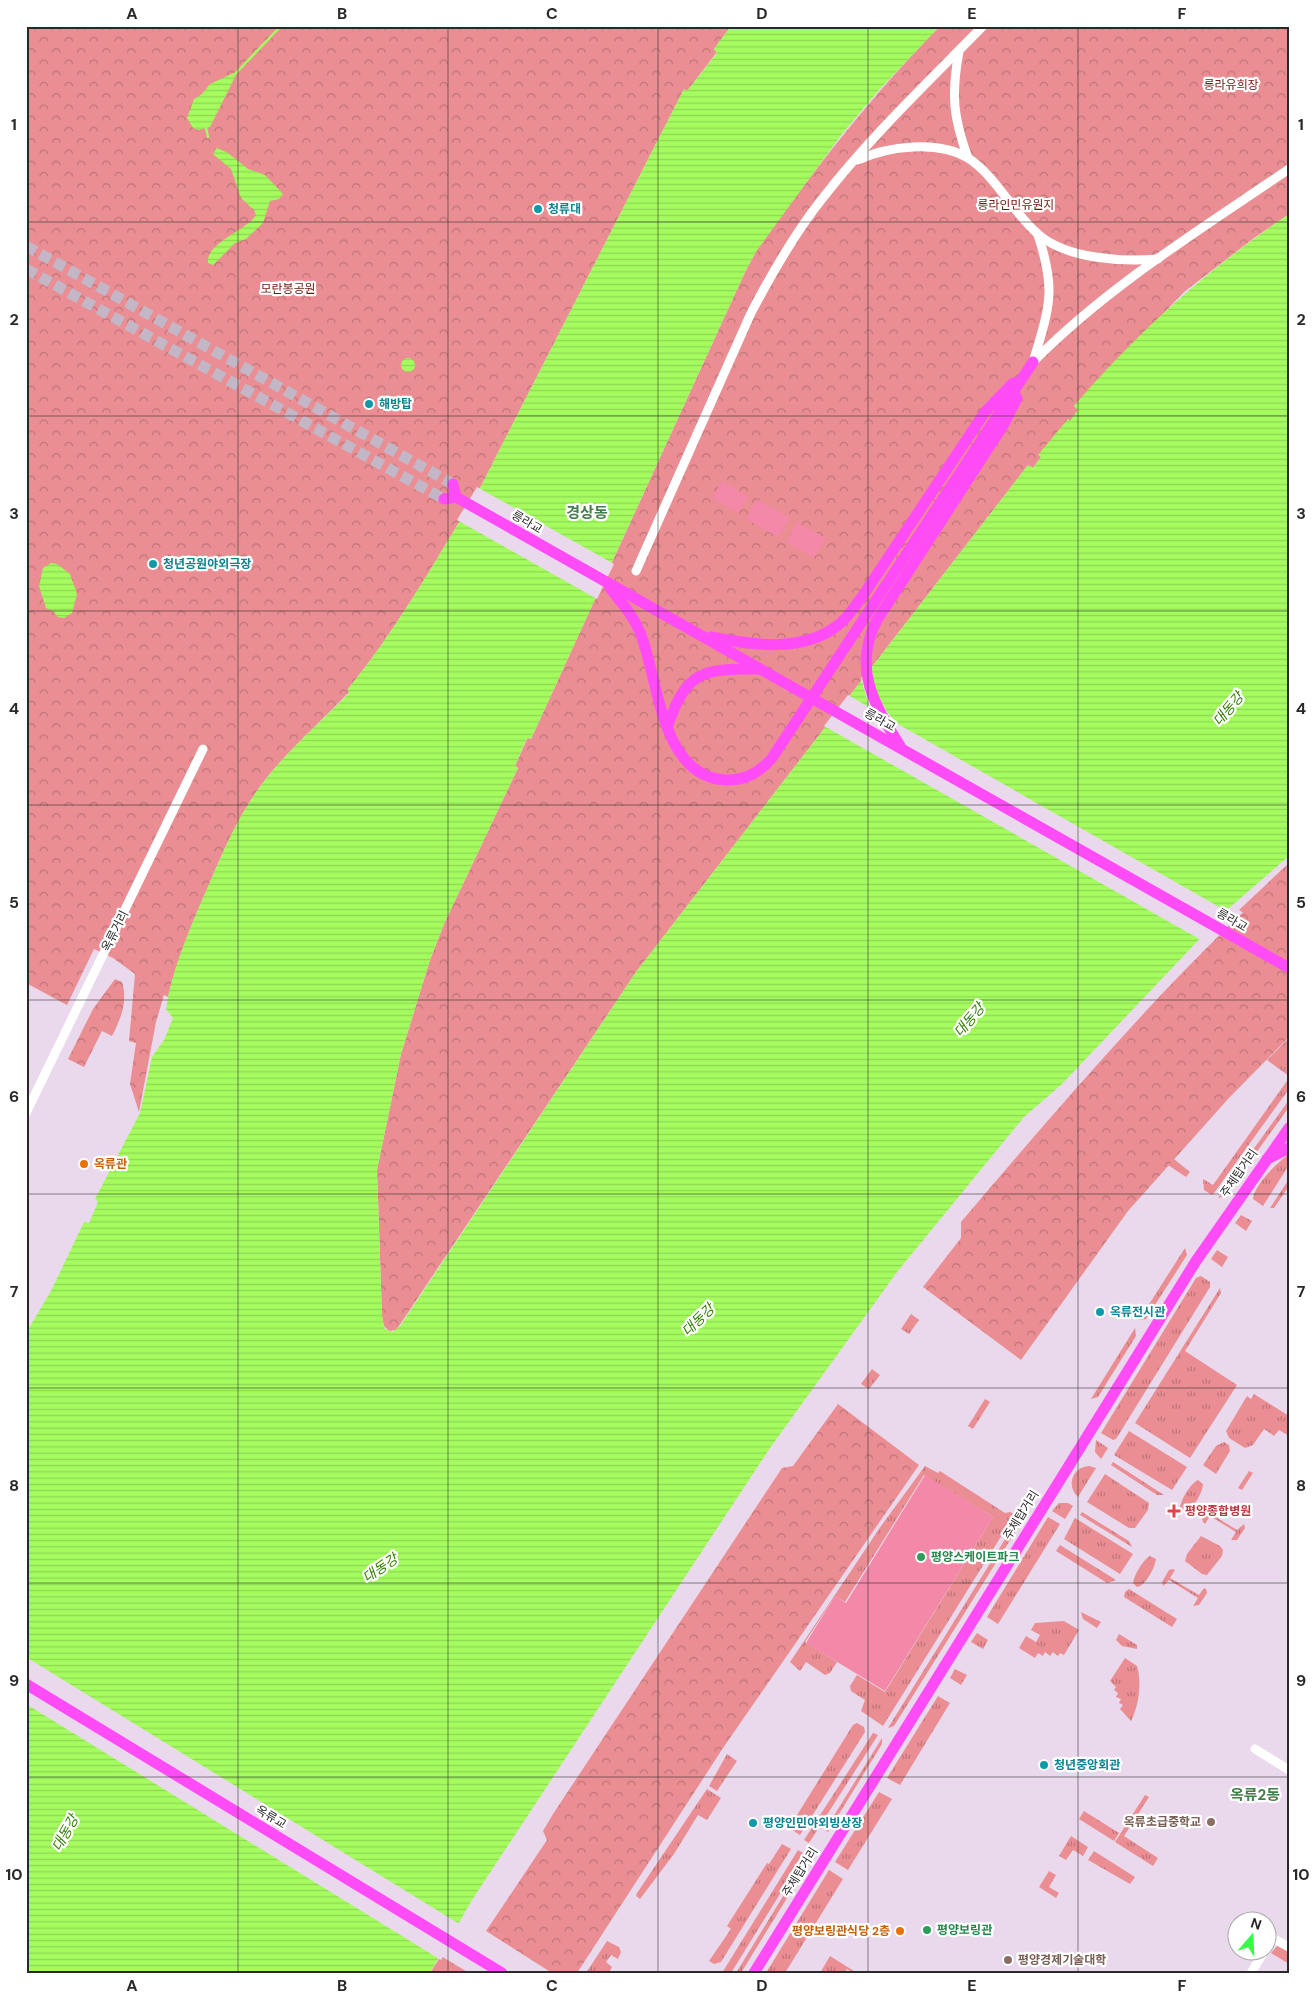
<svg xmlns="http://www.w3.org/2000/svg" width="1315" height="1999" viewBox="0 0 1315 1999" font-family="'DM Sans','Noto Sans KR',sans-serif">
  <defs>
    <pattern id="grass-tufts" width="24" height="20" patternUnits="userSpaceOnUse" patternTransform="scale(1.25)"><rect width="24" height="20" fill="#ea8e93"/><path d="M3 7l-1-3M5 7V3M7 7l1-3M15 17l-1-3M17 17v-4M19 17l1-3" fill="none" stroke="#be7478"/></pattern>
    <pattern id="forest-crowns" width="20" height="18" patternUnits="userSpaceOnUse" patternTransform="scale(1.25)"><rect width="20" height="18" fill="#ea8e93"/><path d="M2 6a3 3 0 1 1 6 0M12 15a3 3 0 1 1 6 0" fill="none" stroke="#be7478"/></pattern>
    <pattern id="water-rules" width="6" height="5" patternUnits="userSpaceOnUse" patternTransform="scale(1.25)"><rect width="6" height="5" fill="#a5fc5f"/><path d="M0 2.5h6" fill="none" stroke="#8ed853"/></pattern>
  </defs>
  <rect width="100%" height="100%" fill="#ead9ed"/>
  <!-- grass -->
  <g fill="url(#grass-tufts)">
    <path d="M1289,863V941L1239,910Z"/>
    <path d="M1289,1038V1076L1267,1060Z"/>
    <path d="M1289,1078V1089L1214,1193L1212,1195L1204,1190L1203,1179L1213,1185Z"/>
    <path d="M1289,1100V1107L1225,1196L1218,1198Z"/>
    <path d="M1289,1154V1165L1263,1206L1253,1199C1255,1184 1277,1163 1289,1154Z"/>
    <path d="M1174,1159L1190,1172L1186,1177L1168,1165Z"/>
    <path d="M1289,1179V1186L1274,1208H1270Z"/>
    <path d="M1241,1215L1252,1221L1246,1231L1235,1223Z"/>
    <path d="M1185,1248L1187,1255L1146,1319L1139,1320Z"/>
    <path d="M1217,1250L1228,1257L1222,1267L1211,1259Z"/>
    <path d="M1201,1276L1210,1282V1287L1116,1439L1113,1440L1101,1433L1196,1278Z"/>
    <path d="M1220,1288L1221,1293L1185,1351L1237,1385L1190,1458L1135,1423Z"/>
    <path d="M911,1314L919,1320L909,1334L901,1329Z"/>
    <path d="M1135,1328L1136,1336L1098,1397L1091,1399Z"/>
    <path d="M872,1369L880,1375L869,1389L861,1384Z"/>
    <path d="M1254,1394L1289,1416V1436L1279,1430L1274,1436L1264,1429L1253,1445L1245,1448L1229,1438L1226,1431L1247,1396L1251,1399Z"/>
    <path d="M985,1399L990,1402L973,1429L968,1426Z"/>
    <path d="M1129,1431L1187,1467L1172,1490L1114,1455Z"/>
    <path d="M1096,1440L1108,1448L1101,1459L1095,1452Z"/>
    <path d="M1224,1442L1229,1445L1230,1451L1216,1474L1203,1465L1216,1446Z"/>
    <path d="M1113,1462L1164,1495H1157L1111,1465Z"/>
    <path d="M925,1466L938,1473L940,1471L1005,1513L1010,1512L1015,1514L883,1726L861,1711L865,1700L851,1691L850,1686L857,1675L885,1692L993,1517L924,1475L845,1602L835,1596L805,1642L837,1662L830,1673L825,1675L806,1662L800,1671L790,1662L881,1526Z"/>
    <path d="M1089,1466L1096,1468L1078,1497C1066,1486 1072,1467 1089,1466Z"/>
    <path d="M1249,1471L1253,1473L1242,1490L1238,1488Z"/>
    <path d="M1105,1474L1149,1503L1148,1510L1135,1528H1129L1087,1502Z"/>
    <path d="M1198,1480L1203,1484C1203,1492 1193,1510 1184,1511L1180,1508C1181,1499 1190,1484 1198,1480Z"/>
    <path d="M1059,1503H1068L1073,1506L1065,1519L1052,1511Z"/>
    <path d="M1214,1505L1216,1506L1211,1514L1237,1530L1244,1524L1245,1528L1237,1540H1231L1236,1532L1210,1516L1205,1524L1203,1522L1202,1518L1210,1506Z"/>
    <path d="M1082,1512L1129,1541L1132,1547L1080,1515Z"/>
    <path d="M1020,1515L1022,1521L894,1726L888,1728Z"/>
    <path d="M1048,1517L1060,1524L998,1624L987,1617Z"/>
    <path d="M1075,1518L1133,1554L1120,1574L1064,1539Z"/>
    <path d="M1201,1536L1220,1546L1223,1550L1222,1556L1207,1575L1202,1574L1185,1561L1187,1554Z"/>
    <path d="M1060,1545L1116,1580L1107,1583L1056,1551Z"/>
    <path d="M1150,1556L1156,1559C1155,1568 1145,1586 1137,1587L1133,1583C1134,1575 1143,1560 1150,1556Z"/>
    <path d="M1173,1569L1175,1570L1170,1578L1199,1595L1204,1588L1206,1589L1207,1593L1199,1605L1193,1606L1198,1598L1169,1580L1163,1586L1162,1582L1169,1570Z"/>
    <path d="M1129,1589L1177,1619L1172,1627L1124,1597L1125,1592Z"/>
    <path d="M1081,1612L1101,1622L1097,1628L1083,1619Z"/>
    <path d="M1064,1621L1079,1630L1064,1655L1060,1653L1058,1656L1053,1652L1050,1656L1045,1652L1043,1656L1038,1653L1035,1658L1019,1648L1026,1636L1036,1642L1040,1635L1031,1630L1035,1623Z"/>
    <path d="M977,1633L988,1640L983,1649L971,1642Z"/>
    <path d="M1119,1634L1137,1645V1649L1122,1646L1116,1640Z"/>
    <path d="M1125,1658L1137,1666C1142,1682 1139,1706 1131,1721L1120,1709L1123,1705L1119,1703L1121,1699L1116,1697L1118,1693L1114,1690L1116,1687L1110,1681Z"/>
    <path d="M955,1669L967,1675L961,1685L950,1678Z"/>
    <path d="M938,1696L950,1703L900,1785L887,1778Z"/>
    <path d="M857,1723L864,1727L865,1732L800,1835L789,1828L853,1725Z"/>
    <path d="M873,1733L878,1735L809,1843L804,1840Z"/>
    <path d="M882,1738V1744L828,1832L825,1830Z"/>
    <path d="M727,1754L737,1761L717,1791L709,1786Z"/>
    <path d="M707,1789L721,1798L707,1820L698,1815L674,1854L640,1899L636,1896L637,1893Z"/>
    <path d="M879,1792L892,1799L848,1870L835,1862Z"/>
    <path d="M1145,1795L1149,1797L1124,1836L1158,1858L1153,1866L1115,1842Z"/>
    <path d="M1084,1811L1119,1833L1114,1841L1079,1819Z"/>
    <path d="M1071,1836L1088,1847L1083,1856L1073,1850L1066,1860L1059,1856Z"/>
    <path d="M782,1844L791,1849L721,1962L714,1964L709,1961L731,1929L727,1926L767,1863L769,1864Z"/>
    <path d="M798,1850L803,1853L791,1872L793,1873L731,1973H722Z"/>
    <path d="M1094,1851L1135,1877L1130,1884L1088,1860Z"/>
    <path d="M829,1870L843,1879L785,1973H766Z"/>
    <path d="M1049,1871L1056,1875L1049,1887L1059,1893L1056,1898L1039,1887Z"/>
    <path d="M796,1875L800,1877L741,1973H736Z"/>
    <path d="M607,1941L619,1947L621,1952L618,1959L611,1955L606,1962L612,1967L609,1973H586Z"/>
    <path d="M1278,1945L1289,1951V1964L1271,1953Z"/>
    <path d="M830,1956L854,1971L853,1973L847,1969L845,1973H820Z"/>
  </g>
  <!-- forest -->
  <g fill="url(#forest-crowns)">
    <path d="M26,26H731L714,49L717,52L687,91L684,89L481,486C439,554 399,627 348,689L349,692C321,722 290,748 265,780C240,812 224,849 208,887C192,923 177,959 168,997L164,995L156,1022L139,1112L130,1084L136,1043L129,1041L135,974L113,958L94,949L67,1005L26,983Z"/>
    <path d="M940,26H1289V214L1254,238L1184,292L1074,406L1078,410L1070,421L1068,419L1033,468L1028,465L636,972L399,1326L396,1330L389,1331L383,1325L382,1316L377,1170L401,1054L430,960L444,924L518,768L515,766L528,737L531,739L746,270L757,250C814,170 871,96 940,26Z"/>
    <path d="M1289,870V1037L1228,1099L1128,1211L1021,1360L923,1287L961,1238V1222C1065,1100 1169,977 1289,870Z"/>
    <path d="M115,979L122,982C128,1002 121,1018 112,1036L102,1031L84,1067L68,1059L93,1009Z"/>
    <path d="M838,1404L919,1465L723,1748L577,1973H552L486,1931L547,1840L543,1831L553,1814L782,1468L793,1466Z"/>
    <path d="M441,1956L469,1973H430Z"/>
  </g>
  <!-- pitch -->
  <g fill="#f388a8">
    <path d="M722,481L748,496L738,513L712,498Z"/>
    <path d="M757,499L790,518L778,537L746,519Z"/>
    <path d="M797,522L826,538L814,558L786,542Z"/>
    <path d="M925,1475L993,1517L885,1691L806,1643L835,1596L846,1603Z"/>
  </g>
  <!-- water -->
  <g fill="url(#water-rules)">
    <path d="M731,26H940L879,90L842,134L757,250L746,270L531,739L527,738L515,766L518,768L444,924L430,960L401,1054L377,1170L382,1316L385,1329L393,1332L400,1326L636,972L1028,465L1033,468L1041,457L1038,455L1068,419L1070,421L1078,410L1074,406C1137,332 1208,269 1289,214V856L1228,909L1062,1084L1024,1117L897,1272L770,1448L472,1900L430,1973H26V1333L51,1291L84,1222L89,1223L98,1202L95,1199L140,1113L152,1057L164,1040L173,1018L166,1009C172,968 190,929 206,891C223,852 239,813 265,780C289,749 321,722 349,693L348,689C399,627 439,554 481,486L684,89L687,91L717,53L714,49Z"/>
    <path d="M238,71L210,127L198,130L193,128L187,118L194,99L202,94L210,84Z"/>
    <path d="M217,148L228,153L248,169L265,175L283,194L279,199L270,201L263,223L246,239L235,243L213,265L208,263C205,243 249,229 256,215L254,210L241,198L231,169L213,154Z"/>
    <circle cx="408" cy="365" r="7"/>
    <path d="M51,563L57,564L70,574L77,594L72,613L64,618L58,617L54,612L46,608L39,586L43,568Z"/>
  </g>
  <!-- pier -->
  <g fill="#ead9ed">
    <path d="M477,487L614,564L597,599L457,520Z"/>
    <path d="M871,664L875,688L880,699L887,712L898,724L1228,912L1201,940L824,726L848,695L869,707L861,678Z"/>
    <path d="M26,1657L461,1925L441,1960L26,1704Z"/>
  </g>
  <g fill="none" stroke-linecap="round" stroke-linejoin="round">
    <!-- stream -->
    <g stroke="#a5fc5f" stroke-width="2.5">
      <path d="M236,73L280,27"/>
      <path d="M206,128L208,137"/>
    </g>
    <!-- major-tunnel -->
    <g stroke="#c3b6c6" stroke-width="11" stroke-dasharray="11 5.5" stroke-linecap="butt">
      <path d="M26,246L453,484"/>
      <path d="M26,269L444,499"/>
    </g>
    <!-- minor -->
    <g stroke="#fff" stroke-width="9">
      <path d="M959,51C951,95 953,117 968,158"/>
      <path d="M858,160C888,146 938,140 968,158C996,176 1013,213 1038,234C1066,259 1123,262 1158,259"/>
      <path d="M1034,359C1050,306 1056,289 1038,235"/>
      <path d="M1033,362C1108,286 1201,229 1289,169"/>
      <path d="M636,571L751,313C772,273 794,234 822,199C869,138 928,82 983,26"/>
      <path d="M26,1113L203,749"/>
      <path d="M1255,1749L1289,1770"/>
      <path d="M1268,1946L1274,1939L1289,1947"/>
      <path d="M1251,1973L1264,1952"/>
    </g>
    <!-- major -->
    <g stroke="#ff4cf6" stroke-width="11">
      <path d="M453,484L456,497"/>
      <path d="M456,497L1289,968"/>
      <path d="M444,499L456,497"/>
      <path d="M610,588C621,602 633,615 640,632C659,679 660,776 725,780C744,781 760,772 772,758L1033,362"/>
      <path d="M711,637C752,645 801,653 837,626C847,619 854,607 862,597L985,412L1013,383"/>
      <path d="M668,725C687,670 703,669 759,669"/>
      <path d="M900,746C874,704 852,668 877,620L1004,424L1017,398"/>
      <path d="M1267,1159L1289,1148"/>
      <path d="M26,1684L502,1973"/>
      <path d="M754,1973L1196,1261L1289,1128"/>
    </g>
  </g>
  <!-- grid -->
  <path fill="none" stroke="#292929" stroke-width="1" stroke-opacity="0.55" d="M238,26V1973M448,26V1973M658,26V1973M868,26V1973M1078,26V1973M26,222H1289M26,416H1289M26,611H1289M26,805H1289M26,1000H1289M26,1194H1289M26,1388H1289M26,1583H1289M26,1777H1289"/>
  <!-- markers -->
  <g fill="#0f9aa8" stroke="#fff" stroke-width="2">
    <circle cx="538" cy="209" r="5"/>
    <circle cx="369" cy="404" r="5"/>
    <circle cx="153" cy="564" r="5"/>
    <circle cx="1100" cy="1312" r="5"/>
    <circle cx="1044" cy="1765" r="5"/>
    <circle cx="753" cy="1823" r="5"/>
  </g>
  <g fill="#e8710a" stroke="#fff" stroke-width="2">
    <circle cx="84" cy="1164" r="5"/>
    <circle cx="900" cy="1931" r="5"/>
  </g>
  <path fill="#e0444e" stroke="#fff" stroke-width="2" d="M1171.5 1503.5h5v5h5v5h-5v5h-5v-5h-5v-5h5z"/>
  <g fill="#2e9e5b" stroke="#fff" stroke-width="2">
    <circle cx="921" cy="1557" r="5"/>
    <circle cx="927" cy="1930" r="5"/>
  </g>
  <g fill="#8d6e63" stroke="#fff" stroke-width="2">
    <circle cx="1211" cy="1822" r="5"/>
    <circle cx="1008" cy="1960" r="5"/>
  </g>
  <g text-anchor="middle" stroke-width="4.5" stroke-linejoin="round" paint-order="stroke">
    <!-- park labels -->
    <g font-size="12" fill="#6d1811" stroke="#fff">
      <text x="1231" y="89">릉라유희장</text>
      <text x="1016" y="209">릉라인민유원지</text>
      <text x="288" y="293">모란봉공원</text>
    </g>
    <!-- culture labels -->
    <g font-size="12" font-weight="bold" fill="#0d838f" stroke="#fff" text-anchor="start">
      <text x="548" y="213">청류대</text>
      <text x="379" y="408">해방탑</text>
      <text x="163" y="568">청년공원야외극장</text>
      <text x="1110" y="1316">옥류전시관</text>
      <text x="1054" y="1769">청년중앙회관</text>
      <text x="763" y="1827">평양인민야외빙상장</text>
    </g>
    <!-- street labels -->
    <g font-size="12" fill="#292929" stroke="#fff">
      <text transform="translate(527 522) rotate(30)" y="4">릉라교</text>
      <text transform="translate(880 720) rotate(29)" y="4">릉라교</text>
      <text transform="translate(1232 920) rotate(30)" y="4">릉라교</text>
      <text transform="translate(115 931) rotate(-63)" y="4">옥류거리</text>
      <text transform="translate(1239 1173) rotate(-55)" y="4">주체탑거리</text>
      <text transform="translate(1021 1515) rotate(-58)" y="4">주체탑거리</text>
      <text transform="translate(271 1817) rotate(31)" y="4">옥류교</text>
      <text transform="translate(800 1872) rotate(-58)" y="4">주체탑거리</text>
    </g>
    <!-- food labels -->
    <g font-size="12" font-weight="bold" fill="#c56008" stroke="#fff" text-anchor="start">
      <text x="94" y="1168">옥류관</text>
      <text x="890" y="1935" text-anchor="end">평양보링관식당 2층</text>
    </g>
    <!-- health labels -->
    <g font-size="12" font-weight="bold" fill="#be3a42" stroke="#fff" text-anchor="start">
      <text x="1185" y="1515">평양종합병원</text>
    </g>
    <!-- leisure labels -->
    <g font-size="12" font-weight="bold" fill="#27864d" stroke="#fff" text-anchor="start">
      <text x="931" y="1561">평양스케이트파크</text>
      <text x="937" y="1934">평양보링관</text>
    </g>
    <!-- education labels -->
    <g font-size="12" font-weight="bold" fill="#785e54" stroke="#fff" text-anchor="end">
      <text x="1201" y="1826">옥류초급중학교</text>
      <text x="1018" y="1964" text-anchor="start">평양경제기술대학</text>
    </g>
    <!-- water labels -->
    <g font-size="14" font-style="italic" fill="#338104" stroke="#fff">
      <text transform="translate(1228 709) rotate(-50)" y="5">대동강</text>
      <text transform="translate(969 1020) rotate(-50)" y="5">대동강</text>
      <text transform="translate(698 1320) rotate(-44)" y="5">대동강</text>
      <text transform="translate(380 1568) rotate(-34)" y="5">대동강</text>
      <text transform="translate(65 1833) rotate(-61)" y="5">대동강</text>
    </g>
    <!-- quarter labels -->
    <g font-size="15" font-weight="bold" fill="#447e4a" stroke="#fff">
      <text x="587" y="518">경상동</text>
      <text x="1255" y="1800">옥류2동</text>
    </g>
  </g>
  <!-- border -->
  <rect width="1315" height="1999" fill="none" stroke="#ffffff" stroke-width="55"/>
  <!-- north arrow -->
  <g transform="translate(1252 1936) rotate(19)"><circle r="24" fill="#ffffff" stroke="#a9a9a9"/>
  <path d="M0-4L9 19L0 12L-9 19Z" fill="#34ff47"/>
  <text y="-8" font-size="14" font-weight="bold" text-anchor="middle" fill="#292929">N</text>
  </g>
  <rect x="28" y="28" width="1260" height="1944" fill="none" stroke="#292929" stroke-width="2"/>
  <g font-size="16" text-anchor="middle" font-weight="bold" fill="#292929">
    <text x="132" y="19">A</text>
    <text x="342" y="19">B</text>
    <text x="552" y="19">C</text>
    <text x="762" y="19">D</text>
    <text x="972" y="19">E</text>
    <text x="1182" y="19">F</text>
    <text x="14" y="130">1</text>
    <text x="1301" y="130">1</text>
    <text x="14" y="325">2</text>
    <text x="1301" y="325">2</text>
    <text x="14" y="519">3</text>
    <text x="1301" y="519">3</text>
    <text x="14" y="714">4</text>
    <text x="1301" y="714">4</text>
    <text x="14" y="908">5</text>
    <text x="1301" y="908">5</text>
    <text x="14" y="1102">6</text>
    <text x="1301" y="1102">6</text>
    <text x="14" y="1297">7</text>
    <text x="1301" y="1297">7</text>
    <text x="14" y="1491">8</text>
    <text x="1301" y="1491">8</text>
    <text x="14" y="1686">9</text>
    <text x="1301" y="1686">9</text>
    <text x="14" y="1880">10</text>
    <text x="1301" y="1880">10</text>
    <text x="132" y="1991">A</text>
    <text x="342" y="1991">B</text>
    <text x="552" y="1991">C</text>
    <text x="762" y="1991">D</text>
    <text x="972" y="1991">E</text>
    <text x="1182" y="1991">F</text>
  </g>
</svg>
